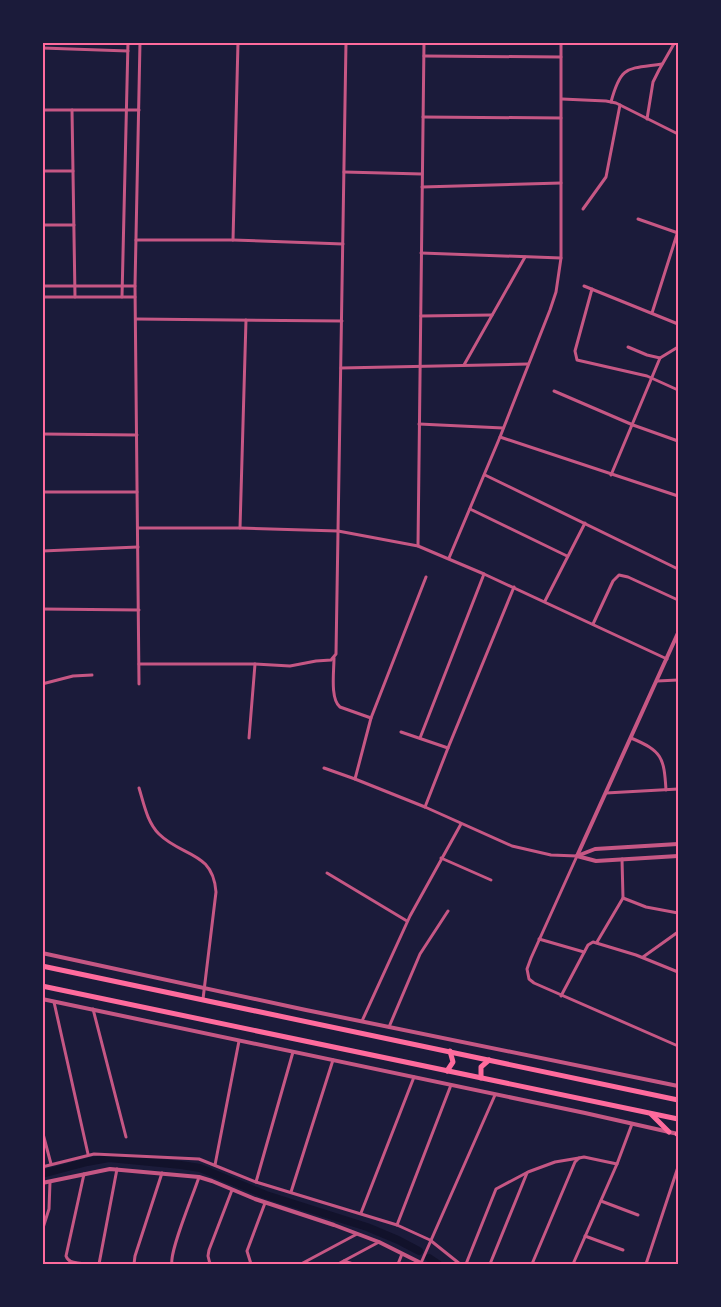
<svg xmlns="http://www.w3.org/2000/svg" width="721" height="1307" viewBox="0 0 721 1307" font-family="'Source Sans 3',sans-serif">
  <rect width="100%" height="100%" fill="#1b1b3a"/>
  <g fill="none" stroke-linecap="round" stroke-linejoin="round">
    <!-- canal -->
    <g stroke="#12122b" stroke-width="8">
      <path d="M42,1174L87,1162L109,1158L181,1165L200,1168L266,1195L367,1227L398,1240L419,1251"/>
      <path d="M429,1258L438,1264"/>
    </g>
    <!-- minor -->
    <g stroke="#c65784" stroke-width="3">
      <path d="M42,48L128,51"/>
      <path d="M424,56L561,57"/>
      <path d="M562,99L606,101L616,103L678,134"/>
      <path d="M611,102C621,65 627,69 662,64"/>
      <path d="M42,110H139"/>
      <path d="M72,110L75,297"/>
      <path d="M423,117L561,118"/>
      <path d="M647,119L653,82L659,70L675,42"/>
      <path d="M42,171H73"/>
      <path d="M344,172L422,174"/>
      <path d="M422,187L561,183"/>
      <path d="M583,209L606,177L620,105"/>
      <path d="M638,219L678,233"/>
      <path d="M42,225H74"/>
      <path d="M136,240H233L343,244"/>
      <path d="M233,240L238,42"/>
      <path d="M421,253L561,258"/>
      <path d="M42,286H135"/>
      <path d="M584,286L678,324"/>
      <path d="M592,289L575,351L577,360L647,376L678,390"/>
      <path d="M42,297H135"/>
      <path d="M122,297L128,42"/>
      <path d="M652,313L678,231"/>
      <path d="M421,316L492,315"/>
      <path d="M136,319L342,321"/>
      <path d="M628,347L647,355L660,358L678,347"/>
      <path d="M464,365L525,257"/>
      <path d="M341,368L528,364"/>
      <path d="M554,391L633,425L678,441"/>
      <path d="M419,424L503,428"/>
      <path d="M42,434L137,435"/>
      <path d="M500,437L678,496"/>
      <path d="M485,475L678,569"/>
      <path d="M611,475L660,358"/>
      <path d="M42,492H137"/>
      <path d="M470,509L567,556"/>
      <path d="M138,528H240L338,531L418,546L484,574L667,659"/>
      <path d="M240,528L246,320"/>
      <path d="M418,546L424,42"/>
      <path d="M42,551L138,547"/>
      <path d="M449,558L500,437L550,310L556,292L561,258V42"/>
      <path d="M545,601L585,523"/>
      <path d="M42,609L139,610"/>
      <path d="M593,624L613,581L619,575L628,577L678,600"/>
      <path d="M334,658C334,671 330,699 340,707L371,718"/>
      <path d="M139,664H255L290,666L316,661L331,660L336,654L346,42"/>
      <path d="M657,681L678,680"/>
      <path d="M42,684L73,676L92,675"/>
      <path d="M139,684L135,286L140,42"/>
      <path d="M401,732L448,748"/>
      <path d="M249,738L255,664"/>
      <path d="M420,738L484,574"/>
      <path d="M631,738C662,751 664,757 666,790"/>
      <path d="M324,768L355,779L425,807L512,846L551,855L577,856L531,958L527,969L529,979L534,983L678,1046"/>
      <path d="M355,779L371,718L426,577"/>
      <path d="M139,788C144,804 147,822 159,834C182,857 213,851 216,892L203,999"/>
      <path d="M606,793L678,789"/>
      <path d="M425,807L448,748L514,587"/>
      <path d="M441,858L491,880"/>
      <path d="M327,873L407,921"/>
      <path d="M623,898L646,907L678,913"/>
      <path d="M539,939L584,952"/>
      <path d="M597,942L623,898L622,859"/>
      <path d="M643,957L678,932"/>
      <path d="M561,996L588,945L593,942L636,955L678,972"/>
      <path d="M54,1002L88,1154"/>
      <path d="M93,1009L126,1137"/>
      <path d="M362,1021L410,916L461,824"/>
      <path d="M389,1027L420,954L448,911"/>
      <path d="M42,1130L51,1164"/>
      <path d="M215,1165L239,1041"/>
      <path d="M42,1167L94,1154L199,1159L256,1182L397,1225L430,1240L460,1264"/>
      <path d="M256,1182L293,1052"/>
      <path d="M291,1192L333,1060"/>
      <path d="M601,1201L638,1215"/>
      <path d="M361,1213L414,1077"/>
      <path d="M397,1225L451,1085"/>
      <path d="M42,1231L49,1209L50,1182"/>
      <path d="M585,1236L623,1250"/>
      <path d="M344,1261L353,1264"/>
      <path d="M421,1263L495,1095"/>
      <path d="M84,1264C76,1262 69,1264 66,1256L84,1174"/>
      <path d="M99,1264L117,1169"/>
      <path d="M134,1264L135,1256L162,1173"/>
      <path d="M172,1264C169,1252 194,1193 199,1177"/>
      <path d="M210,1264L208,1256L209,1250L232,1190"/>
      <path d="M251,1264L247,1251L265,1203"/>
      <path d="M301,1264L357,1234"/>
      <path d="M338,1264L379,1242"/>
      <path d="M398,1264L402,1254"/>
      <path d="M466,1264L496,1189L528,1172L555,1162L579,1158"/>
      <path d="M490,1264L527,1173"/>
      <path d="M532,1264L575,1162L579,1158L584,1157L617,1164"/>
      <path d="M573,1264L617,1164L632,1124"/>
      <path d="M646,1264L678,1167"/>
    </g>
    <!-- tertiary -->
    <g stroke="#c65784" stroke-width="4">
      <path d="M577,856L678,633"/>
      <path d="M577,856L595,849L678,844"/>
      <path d="M577,856L596,861L678,856"/>
      <path d="M42,953L306,1010L678,1086"/>
      <path d="M42,999L585,1113L678,1134"/>
      <path d="M42,1183L110,1169L199,1177L212,1181L255,1199L334,1225L379,1242L423,1264"/>
    </g>
    <!-- primary -->
    <g stroke="#ff6b9d" stroke-width="5">
      <path d="M42,966L678,1100"/>
      <path d="M42,986L678,1119"/>
      <path d="M447,1071L453,1062L450,1051"/>
      <path d="M481,1078V1067L489,1060"/>
      <path d="M651,1114L669,1132"/>
      <path d="M677,1134L678,1133"/>
    </g>
  </g>
  <!-- border -->
  <rect width="721" height="1307" fill="none" stroke="#1b1b3a" stroke-width="88"/>
  <rect x="44" y="44" width="633" height="1219" fill="none" stroke="#ff6b9d" stroke-width="2"/>
</svg>
